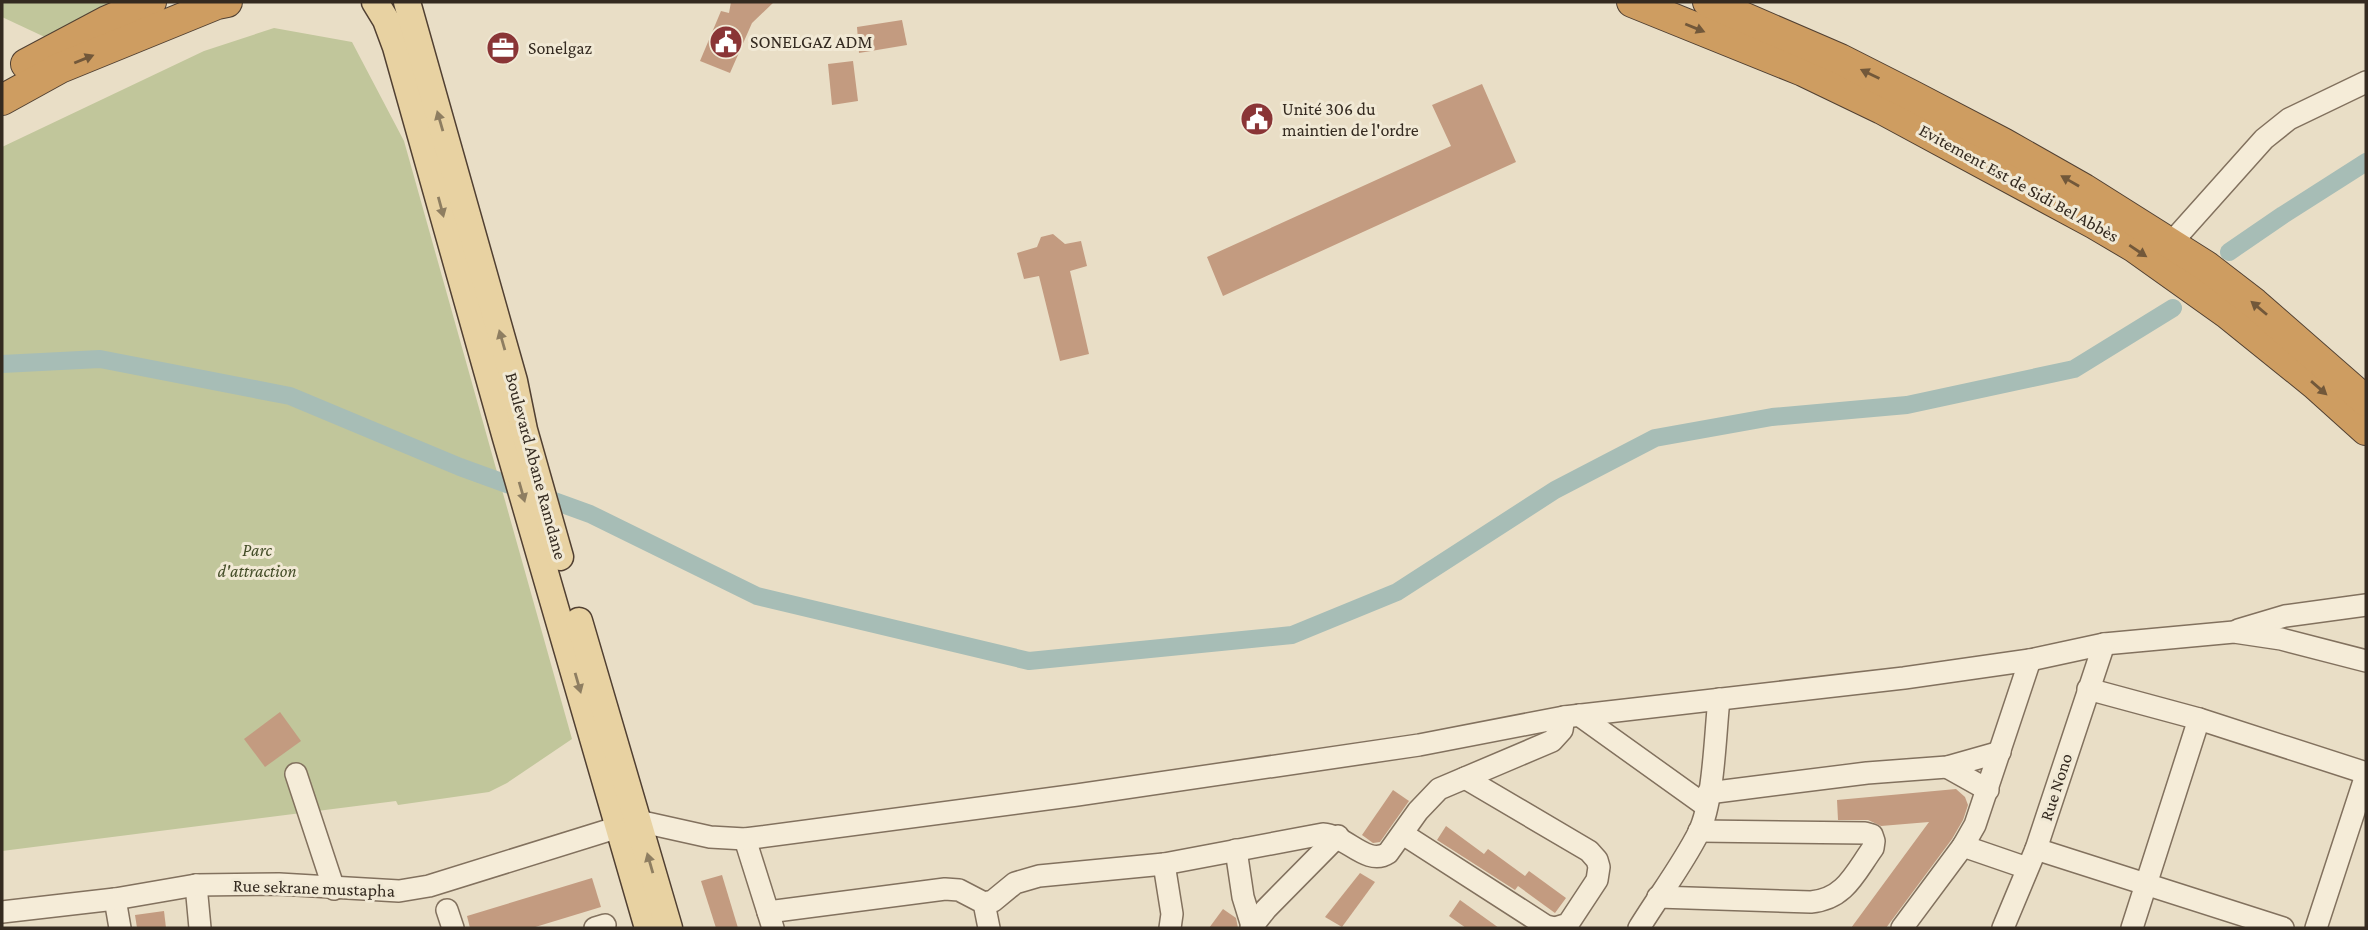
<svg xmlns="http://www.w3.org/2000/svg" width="2368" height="930" viewBox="0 0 2368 930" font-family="'Crimson Pro',serif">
  <rect width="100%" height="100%" fill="#e9dec6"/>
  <!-- green -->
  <g fill="#c1c69b">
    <path d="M2,2H141L49,39L2,17Z"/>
    <path d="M274,28L352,42L404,141L572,739L507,783L489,792L398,805L396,801L2,851V147L204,51Z"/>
  </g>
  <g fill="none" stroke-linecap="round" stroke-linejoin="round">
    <!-- canal -->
    <g stroke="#a7bdb6" stroke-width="18">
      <path d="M2229,252L2283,215L2366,162"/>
      <path d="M2,364L100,359L290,396L460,467L590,514L757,596L1029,661L1292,635L1397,592L1555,490L1655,438L1772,417L1907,405L2074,369L2173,308"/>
    </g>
  </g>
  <!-- building -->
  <g fill="#c39b80">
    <path d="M731,2H774L752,23L730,73L700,61L721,11L729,13Z"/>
    <path d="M902,20L907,45L859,53L857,27Z"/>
    <path d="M853,61L858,101L832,105L828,64Z"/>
    <path d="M1482,84L1516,162L1223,296L1207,257L1451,146L1432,105Z"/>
    <path d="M1053,234L1065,244L1081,241L1087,266L1070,271L1089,354L1060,361L1039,276L1024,279L1017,253L1037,247L1041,237Z"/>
    <path d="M280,712L301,741L265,767L244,739Z"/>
    <path d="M1956,789L1965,797L1968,805L1963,820L1952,839L1886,928H1851L1929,822L1881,826L1868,820H1838L1837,800Z"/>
    <path d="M1393,790L1409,801L1380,842L1373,843L1362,835Z"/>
    <path d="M1446,826L1484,854L1488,849L1525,876L1529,871L1566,898L1555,913L1518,886L1515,890L1437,840Z"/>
    <path d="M1360,873L1375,882L1342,927L1325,917Z"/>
    <path d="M722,875L738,928H716L701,881Z"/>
    <path d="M592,878L601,907L532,928H470L467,916Z"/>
    <path d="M1460,900L1499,928H1466L1449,916Z"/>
    <path d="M1223,909L1236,918L1238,928H1209Z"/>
    <path d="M164,911L166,928H137L135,915Z"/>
  </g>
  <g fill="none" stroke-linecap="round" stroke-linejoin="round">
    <defs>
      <g id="minor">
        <path d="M2171,243L2264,139L2289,119L2366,82"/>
        <path d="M2238,630L2285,616L2366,605"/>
        <path d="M2088,689L2199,719L2366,773"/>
        <path d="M1579,715L1706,806"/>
        <path d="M1947,767L1988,790"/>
        <path d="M296,774L334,889"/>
        <path d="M1465,778L1589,851L1597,860L1599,867L1597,880L1568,924L1555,928"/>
        <path d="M1708,793L1867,773L1947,767L2000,752"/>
        <path d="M1403,834L1546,926L1554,928"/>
        <path d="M745,839L773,928"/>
        <path d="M1963,846L2027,868"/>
        <path d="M2036,849L2283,928"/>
        <path d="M1236,850L1243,897L1252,926"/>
        <path d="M1164,864L1172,914L1170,928"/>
        <path d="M196,885L200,928"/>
        <path d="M1658,897L1811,902C1845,899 1855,873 1873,848L1874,841L1872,835L1865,833L1699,831"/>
        <path d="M115,899L120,928"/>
        <path d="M984,903L993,901L1015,883L1039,876L1164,864L1323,834C1346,835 1367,867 1388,853L1418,811L1439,789L1552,741L1562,730L1564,717"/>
        <path d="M447,910L453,928"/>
        <path d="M2,912L115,899L196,885L279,884L399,891L429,886L638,821L710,837L745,839L1077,795L1419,745L1564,717L1904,678L2030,660L2104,644L2234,632L2281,639L2366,661"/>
        <path d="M768,912L945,889L959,890L984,903L989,928"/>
        <path d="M595,928L605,925"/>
        <path d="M1251,928L1266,909L1338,836"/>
        <path d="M1639,928C1658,897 1683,864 1699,832C1714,800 1715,735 1719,699"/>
        <path d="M1902,928L1963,846L1975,825L2030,660"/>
        <path d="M2003,928L2036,849L2104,644"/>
        <path d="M2132,928L2199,719"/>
        <path d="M2316,928L2366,775"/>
      </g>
      <g id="major">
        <path d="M375,2L386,20L396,47L506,438L648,928"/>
        <path d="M407,2L514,381L524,430L560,557"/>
        <path d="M579,621L669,928"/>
      </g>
      <g id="highway">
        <path d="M1632,2L1803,71L1882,109L2095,224L2134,247L2228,314L2316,385L2366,430"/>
        <path d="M1708,2L1840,59L1911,95L2003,143L2084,189L2206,266L2254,303L2366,401"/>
        <path d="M26,64L107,21L151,2"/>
        <path d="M2,100L60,68L217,4L227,2"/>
      </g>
    </defs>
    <!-- minor casing -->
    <use href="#minor" stroke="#82715e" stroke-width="24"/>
    <!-- major casing -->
    <use href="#major" stroke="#514032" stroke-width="29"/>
    <!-- highway casing -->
    <use href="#highway" stroke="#514032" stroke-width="32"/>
    <!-- minor -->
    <use href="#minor" stroke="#f5ecd8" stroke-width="21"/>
    <!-- major -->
    <use href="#major" stroke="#e8d2a2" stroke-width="26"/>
    <!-- highway -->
    <use href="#highway" stroke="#ce9d61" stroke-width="30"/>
  </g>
  <!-- one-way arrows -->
  <defs><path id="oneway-solid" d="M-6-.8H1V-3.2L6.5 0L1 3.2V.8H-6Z" transform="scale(1.75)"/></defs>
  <g fill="#72583a">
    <use href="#oneway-solid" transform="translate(1695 28) rotate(22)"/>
    <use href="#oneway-solid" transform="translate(84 59) rotate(-22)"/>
    <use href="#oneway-solid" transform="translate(1870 74) rotate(-154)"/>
    <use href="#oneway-solid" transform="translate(2070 181) rotate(-150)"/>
    <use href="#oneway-solid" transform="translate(2138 251) rotate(34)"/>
    <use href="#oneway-solid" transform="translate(2259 308) rotate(-140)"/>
    <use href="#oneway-solid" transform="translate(2319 388) rotate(41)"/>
  </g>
  <g fill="#8e7e61">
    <use href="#oneway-solid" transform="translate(440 121) rotate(-106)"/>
    <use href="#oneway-solid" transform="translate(441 207) rotate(75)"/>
    <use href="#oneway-solid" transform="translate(502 340) rotate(-106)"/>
    <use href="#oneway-solid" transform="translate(522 492) rotate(74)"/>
    <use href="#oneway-solid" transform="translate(578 683) rotate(74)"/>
    <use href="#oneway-solid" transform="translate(650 863) rotate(-106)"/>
  </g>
  <!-- icons -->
  <defs>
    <symbol id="civic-disc" viewBox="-11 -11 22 22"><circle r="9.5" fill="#8a3536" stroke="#f1e9d5"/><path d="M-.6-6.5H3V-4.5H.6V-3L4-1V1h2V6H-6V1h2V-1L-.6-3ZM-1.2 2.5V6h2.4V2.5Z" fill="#fff"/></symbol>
    <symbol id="office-disc" viewBox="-11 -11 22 22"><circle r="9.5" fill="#8a3536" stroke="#f1e9d5"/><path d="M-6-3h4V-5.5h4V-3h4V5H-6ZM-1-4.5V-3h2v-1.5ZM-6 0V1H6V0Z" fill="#fff"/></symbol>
  </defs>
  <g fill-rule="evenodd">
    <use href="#civic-disc" x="707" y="23" width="38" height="38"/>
    <use href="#office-disc" x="484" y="29" width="38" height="38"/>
    <use href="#civic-disc" x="1238" y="100" width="38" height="38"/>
  </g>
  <g text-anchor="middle" stroke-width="6" stroke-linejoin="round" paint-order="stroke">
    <!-- poi labels -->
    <g font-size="18" fill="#342a20" stroke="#f1e9d5" text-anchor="start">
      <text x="750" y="48">SONELGAZ ADM</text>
      <text x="528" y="54">Sonelgaz</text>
      <text x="1282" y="115">Unité 306 du<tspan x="1282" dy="21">maintien de l'ordre</tspan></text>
    </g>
    <!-- street labels -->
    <g font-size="18" fill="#342a20" stroke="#f1e9d5">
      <text transform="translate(2019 183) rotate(29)" y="6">Evitement Est de Sidi Bel Abbès</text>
      <text transform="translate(536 466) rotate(75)" y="6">Boulevard Abane Ramdane</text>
      <text transform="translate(2056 787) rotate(-72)" y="6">Rue Nono</text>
      <text transform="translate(314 888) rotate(2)" y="6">Rue sekrane mustapha</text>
    </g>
    <!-- park labels -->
    <g font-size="18" font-style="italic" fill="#454e29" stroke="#f1e9d5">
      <text x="257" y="556">Parc<tspan x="257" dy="21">d'attraction</tspan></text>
    </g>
  </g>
  <!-- border -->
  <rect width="2368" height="930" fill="none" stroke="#342a20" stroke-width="7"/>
</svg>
